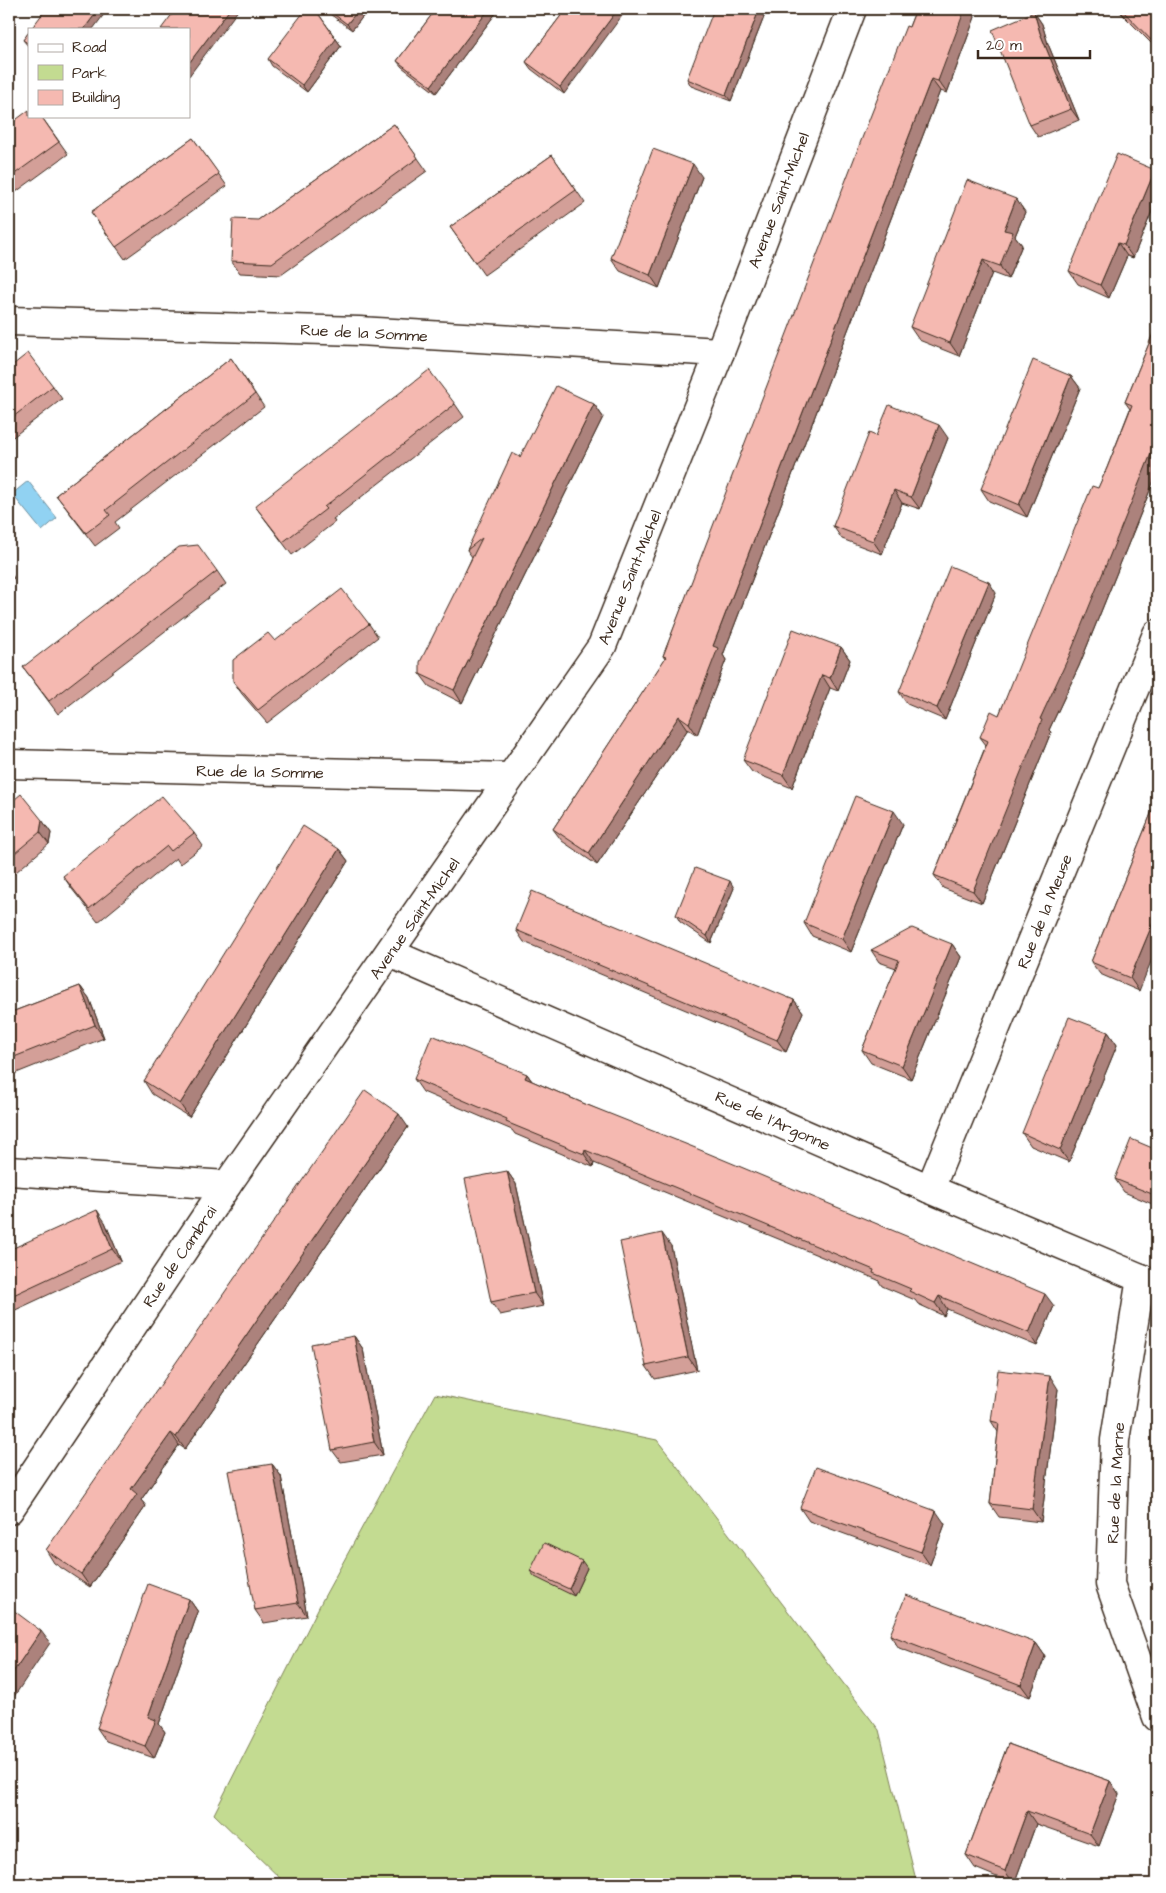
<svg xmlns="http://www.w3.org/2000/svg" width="1166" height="1893" viewBox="0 0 1166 1893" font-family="'Architects Daughter',sans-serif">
  <rect width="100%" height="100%" fill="#fff"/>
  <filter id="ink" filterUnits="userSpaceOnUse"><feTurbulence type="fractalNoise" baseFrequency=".02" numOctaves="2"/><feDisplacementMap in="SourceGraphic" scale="10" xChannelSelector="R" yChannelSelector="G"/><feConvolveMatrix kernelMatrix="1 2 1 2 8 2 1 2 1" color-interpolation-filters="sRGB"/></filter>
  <g filter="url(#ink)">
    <!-- green -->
    <path fill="#c3db91" stroke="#7f8258" d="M435,1394L657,1440L879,1730L917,1884H286L214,1814L323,1599Z"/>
    <!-- water -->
    <path fill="#91d2f2" stroke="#6f8f9d" d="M28,481L57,518L42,531L12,494Z"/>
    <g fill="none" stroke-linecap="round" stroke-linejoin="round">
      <defs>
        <g id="minor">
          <path d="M9,321L359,331L720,352"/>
          <path d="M9,764L510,777"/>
          <path d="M390,953L930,1189L1157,1285"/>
          <path d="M9,1171L227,1185L9,1510"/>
          <path d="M227,1185L602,646L720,352L852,9"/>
          <path d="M930,1189L1157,634"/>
          <path d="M1141,1278L1115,1440L1110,1584L1157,1717"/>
        </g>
      </defs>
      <!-- minor casing -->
      <use href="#minor" stroke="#3b2a1e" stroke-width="31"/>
      <!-- minor -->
      <use href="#minor" stroke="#fff" stroke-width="28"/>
    </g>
    <!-- wall -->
    <g fill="#d39f98" stroke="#3b2a1e">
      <path d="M315,9L341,46L307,92L272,66L268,59Z"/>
      <path d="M323,9H369L352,30Z"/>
      <path d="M436,9H499L436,93L402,67L397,61Z"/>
      <path d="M566,9L564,94L531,69L526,62Z"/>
      <path d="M916,9H972L971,11L975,17L947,93L940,91L723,655L726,660L697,735L688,729L597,865L562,841L553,829L665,659L663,656Z"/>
      <path d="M1117,9H1157V49Z"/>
      <path d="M759,10L764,17L731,101L691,86L687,79Z"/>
      <path d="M1034,12L1042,24L1048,44L1079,120L1038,137L1030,125Z"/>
      <path d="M29,32V47L23,40Z"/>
      <path d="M41,116L68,154L9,197V125Z"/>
      <path d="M394,124L427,171L281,275L240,273L231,261L258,220Z"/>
      <path d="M193,138L227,186L125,259L91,212Z"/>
      <path d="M552,155L585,203L484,275L450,227Z"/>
      <path d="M1157,173V199L1133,258L1127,256L1109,298L1078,284L1069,271Z"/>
      <path d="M702,177L659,288L620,271L611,258Z"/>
      <path d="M1016,199L1025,212L1015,236L1022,245L1008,279L992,273L959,356L919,340L910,327Z"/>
      <path d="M1157,324V473L1079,666L1049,730L1051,732L982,903L943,888L934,875L986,745L980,737L999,715L1107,468L1130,409L1125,402Z"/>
      <path d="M231,358L264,407L115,522L119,528L95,546L56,495Z"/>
      <path d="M9,368L53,386L62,399L9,440Z"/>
      <path d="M1071,376L1080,388L1027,517L989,501L981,489Z"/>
      <path d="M455,404L464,417L333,519L335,522L292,555L255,506Z"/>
      <path d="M594,404L603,417L462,703L429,686L420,674L472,557L467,550L520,457Z"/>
      <path d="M876,436L948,438L920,509L902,503L882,554L842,539L833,526Z"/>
      <path d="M9,571L14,578L9,582Z"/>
      <path d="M217,571L226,584L58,714L23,667Z"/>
      <path d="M996,593L945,720L907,704L899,692Z"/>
      <path d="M369,624L378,637L267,723L242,694L233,681Z"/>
      <path d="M841,647L850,660L838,691L830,688L792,788L752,772L743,760Z"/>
      <path d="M1157,799L1139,991L1100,974L1091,962Z"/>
      <path d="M9,804L42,820L51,833L49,844L9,878Z"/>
      <path d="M903,824L851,952L812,936L804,923Z"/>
      <path d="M194,833L203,846L180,864L176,858L98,922L72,889L63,876Z"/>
      <path d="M339,849L348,861L189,1117L152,1094L144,1081Z"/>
      <path d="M734,888L711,943L680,922L676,915Z"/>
      <path d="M516,930L794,1000L803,1012L786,1052L524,942Z"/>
      <path d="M952,944L961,957L911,1079L871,1063L862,1050L896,968L879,962L871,950Z"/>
      <path d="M80,986L89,998L104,1038L9,1076V1013Z"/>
      <path d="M1108,1032L1117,1045L1069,1162L1031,1146L1022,1133Z"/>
      <path d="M527,1074L532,1081L585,1104L1054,1306L1037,1346L947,1309L944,1316L918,1304L915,1300L882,1286L878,1280L594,1163L593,1167L515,1134L512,1130L423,1092L414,1079Z"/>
      <path d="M408,1127L185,1449L179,1445L141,1500L146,1506L90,1587L54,1563L46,1550Z"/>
      <path d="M1157,1150V1206L1124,1192L1115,1179Z"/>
      <path d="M507,1171L516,1184L543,1306L500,1315L491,1302Z"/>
      <path d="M105,1222L121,1261L9,1313V1250Z"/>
      <path d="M671,1246L697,1370L655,1379L646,1366Z"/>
      <path d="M354,1336L363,1349L383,1455L341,1462L332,1450Z"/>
      <path d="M1058,1389L1041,1522L999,1517L990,1504L998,1432L991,1421Z"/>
      <path d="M272,1464L281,1476L307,1616L264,1623L255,1610Z"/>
      <path d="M800,1508L945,1524L930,1565L809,1521Z"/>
      <path d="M587,1568L574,1596L535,1577L530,1571Z"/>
      <path d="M189,1599L198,1612L159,1724L165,1732L154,1758L106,1741L97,1728Z"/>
      <path d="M890,1635L1036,1643L1045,1656L1030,1697L899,1648Z"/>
      <path d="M1008,1744L1110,1781L1119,1794L1099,1846L1036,1824L1014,1884L975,1868L966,1855Z"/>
    </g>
    <!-- shaded-wall -->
    <g fill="#ac827c" stroke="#3b2a1e">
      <path d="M99,9H108L93,29H84Z"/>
      <path d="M230,9H239L189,76V63Z"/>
      <path d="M315,9L341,46L307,92L302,85Z"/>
      <path d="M359,9H369L352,30L347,24Z"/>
      <path d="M489,9H499L436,93L431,86Z"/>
      <path d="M618,9H627L564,94L560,87Z"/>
      <path d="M959,9H972L971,11L975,17L947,93L938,81Z"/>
      <path d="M759,10L764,17L731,101L726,95Z"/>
      <path d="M1034,12L1042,24L1048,44L1079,120L1071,109L1040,33Z"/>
      <path d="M931,79L940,91L723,655L726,660L697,735L689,723L713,646Z"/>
      <path d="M693,164L702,177L659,288L650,275Z"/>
      <path d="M1155,170L1157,173V199L1133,258L1124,245Z"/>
      <path d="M1016,199L1025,212L1015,236L1022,245L1008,279L1000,266L1004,230Z"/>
      <path d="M1118,243L1127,256L1109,298L1100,285Z"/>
      <path d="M983,260L992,273L959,356L950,343Z"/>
      <path d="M1071,376L1080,388L1027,517L1019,505Z"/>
      <path d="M594,404L603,417L462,703L454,690Z"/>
      <path d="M939,425L948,438L920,509L911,497Z"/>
      <path d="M1157,439V473L1079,666L1049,730L1051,732L982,903L973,891L1040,719Z"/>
      <path d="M894,490L902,503L882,554L873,541Z"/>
      <path d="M989,582L996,593L945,720L937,708Z"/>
      <path d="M841,647L850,660L838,691L830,678Z"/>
      <path d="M822,675L830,688L792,788L783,775Z"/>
      <path d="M679,716L688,729L597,865L589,853Z"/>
      <path d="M894,811L903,824L851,952L842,939Z"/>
      <path d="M42,820L51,833L49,844L40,832Z"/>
      <path d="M339,849L348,861L189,1117L180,1104Z"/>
      <path d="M730,881L734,888L711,943L707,936Z"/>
      <path d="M1157,913V947L1139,991L1130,978Z"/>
      <path d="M952,944L961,957L911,1079L902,1066Z"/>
      <path d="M80,986L89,998L104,1038L95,1025Z"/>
      <path d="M794,1000L803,1012L786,1052L777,1040Z"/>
      <path d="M1108,1032L1117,1045L1069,1162L1060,1150Z"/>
      <path d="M527,1074L536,1087L525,1078Z"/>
      <path d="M399,1114L408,1127L185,1449L176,1437Z"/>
      <path d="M585,1150L594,1163L593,1167L584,1154Z"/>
      <path d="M507,1171L516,1184L543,1306L534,1293Z"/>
      <path d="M97,1210L105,1222L121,1261L112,1249Z"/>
      <path d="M662,1233L671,1246L697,1370L688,1357Z"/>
      <path d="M1045,1294L1054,1306L1037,1346L1029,1333Z"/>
      <path d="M939,1296L947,1309L944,1316L935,1303Z"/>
      <path d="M354,1336L363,1349L383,1455L374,1442Z"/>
      <path d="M1050,1376L1058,1389L1041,1522L1032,1509Z"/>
      <path d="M171,1433L179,1445L141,1500L146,1506L90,1587L81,1574L131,1489Z"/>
      <path d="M272,1464L281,1476L307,1616L298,1603Z"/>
      <path d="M936,1511L945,1524L930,1565L921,1552Z"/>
      <path d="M582,1561L587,1568L574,1596L569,1589Z"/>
      <path d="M189,1599L198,1612L159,1724L165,1732L154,1758L145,1746L148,1717Z"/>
      <path d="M41,1631L50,1643L9,1704V1678Z"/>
      <path d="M1036,1643L1045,1656L1030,1697L1021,1685Z"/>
      <path d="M1110,1781L1119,1794L1099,1846L1090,1834Z"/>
      <path d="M1027,1811L1036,1824L1014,1884L1005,1871Z"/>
    </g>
    <!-- building -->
    <g fill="#f5b9b1" stroke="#3b2a1e">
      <path d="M46,9H99L84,29H31Z"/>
      <path d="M176,9H230L189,63V29H161Z"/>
      <path d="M306,9H315L336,39L302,85L268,59Z"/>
      <path d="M327,9H359L347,24Z"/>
      <path d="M436,9H489L431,86L397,61Z"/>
      <path d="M566,9H618L560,87L526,62Z"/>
      <path d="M714,9H750L759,10L726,95L687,79Z"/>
      <path d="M916,9H959L956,15L963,9H965L938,81L931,79L713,646L718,648L689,723L679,716L589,853L553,829L666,657L663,656L869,120L906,26L909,27Z"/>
      <path d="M1121,9H1157V46Z"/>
      <path d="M1034,12L1040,33L1071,109L1030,125L992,30Z"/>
      <path d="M29,32V44L23,40Z"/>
      <path d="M29,110V116H41L59,142L9,178V125Z"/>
      <path d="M394,124L418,158L272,263L231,261L233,219L258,220Z"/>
      <path d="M193,138L219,174L116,247L91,212Z"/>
      <path d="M653,149L693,164L650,275L611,258Z"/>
      <path d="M1117,154L1155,170L1124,245L1118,243L1100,285L1069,271Z"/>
      <path d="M552,155L576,190L475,262L450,227Z"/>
      <path d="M967,180L1016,199L1004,230L1013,232L1000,266L983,260L950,343L910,327Z"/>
      <path d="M1157,324V439L1070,654L1040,719L1042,720L973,891L934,875L988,741L980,737L991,711L999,715L1092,486L1098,488L1107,468L1132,405L1125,402Z"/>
      <path d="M28,353L53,386L9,420V368Z"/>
      <path d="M231,358L255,394L106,510L110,515L86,533L56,495Z"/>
      <path d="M1033,360L1071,376L1019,505L981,489Z"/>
      <path d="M429,370L455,404L324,507L326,509L283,542L255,506Z"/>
      <path d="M556,386L594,404L454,690L420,674V662L482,538L467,550L512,453L520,457Z"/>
      <path d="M889,405L939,425L911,497L894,490L873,541L833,526L869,433L876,436Z"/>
      <path d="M198,545L217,571L49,701L23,667L179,547Z"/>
      <path d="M950,566L989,582L937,708L899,692Z"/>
      <path d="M342,589L369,624L258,710L233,681V660L268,633L275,641Z"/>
      <path d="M793,629L841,647L830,678L822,675L783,775L743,760Z"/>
      <path d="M21,794L42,820L40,832L9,858V804Z"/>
      <path d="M162,796L194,833L171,851L167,846L89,909L63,876Z"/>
      <path d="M855,796L894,811L842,939L804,923Z"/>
      <path d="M1157,799V913L1130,978L1091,962Z"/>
      <path d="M303,826L339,849L180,1104L144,1081Z"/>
      <path d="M695,868L730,881L707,936L676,915Z"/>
      <path d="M532,891L794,1000L777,1040L516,930Z"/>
      <path d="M912,928L952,944L902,1066L862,1050L899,960L871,950Z"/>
      <path d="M80,986L95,1025L9,1059V1013Z"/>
      <path d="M1069,1017L1108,1032L1060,1150L1022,1133Z"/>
      <path d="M1157,1032V1051L1152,1034Z"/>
      <path d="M432,1035L527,1074L525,1078L585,1104L693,1147L1045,1294L1029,1333L939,1296L935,1303L909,1291L911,1289L873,1273L874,1270L585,1150L584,1154L506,1122L507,1119L414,1079Z"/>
      <path d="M365,1090L399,1114L176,1437L171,1433L131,1489L137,1494L81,1574L46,1550Z"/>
      <path d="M1131,1139L1157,1150V1196L1115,1179Z"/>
      <path d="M507,1171L534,1293L491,1302L465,1179Z"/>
      <path d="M97,1210L112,1249L9,1297V1250Z"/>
      <path d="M662,1233L688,1357L646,1366L620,1242Z"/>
      <path d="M354,1336L374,1442L332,1450L311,1344Z"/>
      <path d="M998,1370L1050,1376L1032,1509L990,1504L999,1423L991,1421Z"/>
      <path d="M272,1464L298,1603L255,1610L228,1471Z"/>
      <path d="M816,1467L936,1511L921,1552L800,1508Z"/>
      <path d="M544,1543L582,1561L569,1589L530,1571Z"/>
      <path d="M148,1584L189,1599L148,1717L156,1720L145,1746L97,1728Z"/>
      <path d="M906,1595L1036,1643L1021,1685L890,1635Z"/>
      <path d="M9,1607L41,1631L9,1678Z"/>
      <path d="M1008,1744L1110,1781L1090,1834L1027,1811L1005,1871L966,1855Z"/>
      <path d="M1083,1882L1090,1884H1082Z"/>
    </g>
  </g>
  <g text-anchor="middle" stroke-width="5" stroke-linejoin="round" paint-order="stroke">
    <!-- street labels -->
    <g font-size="16" fill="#3b2a1e" stroke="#fff">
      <text transform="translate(778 200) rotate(-69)" y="6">Avenue Saint-Michel</text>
      <text transform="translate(364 332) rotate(3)" y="6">Rue de la Somme</text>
      <text transform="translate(629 577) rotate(-68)" y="6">Avenue Saint-Michel</text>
      <text transform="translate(260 771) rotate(1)" y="6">Rue de la Somme</text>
      <text transform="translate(1044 911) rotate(-68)" y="6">Rue de la Meuse</text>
      <text transform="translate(414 918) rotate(-55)" y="6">Avenue Saint-Michel</text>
      <text transform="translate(773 1120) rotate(24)" y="6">Rue de l'Argonne</text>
      <text transform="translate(179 1256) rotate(-56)" y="6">Rue de Cambrai</text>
      <text transform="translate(1115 1483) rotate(-87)" y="6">Rue de la Marne</text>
    </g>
  </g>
  <!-- margin -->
  <rect width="1166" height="1893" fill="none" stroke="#fff" stroke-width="30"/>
  <rect x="15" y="15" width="1136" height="1863" fill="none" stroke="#3b2a1e" stroke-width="2" filter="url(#ink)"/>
  <!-- legend -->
  <rect x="28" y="28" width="162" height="90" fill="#ffffff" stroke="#b1aaa5"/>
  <rect x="38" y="44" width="25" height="8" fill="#ffffff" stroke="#b1aaa5"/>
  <text x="72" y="52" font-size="15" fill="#3b2a1e">Road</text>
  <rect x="38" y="65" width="25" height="15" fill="#c3db91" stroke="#b1aaa5"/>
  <text x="72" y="78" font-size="15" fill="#3b2a1e">Park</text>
  <rect x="38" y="90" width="25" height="15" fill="#f5b9b1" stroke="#b1aaa5"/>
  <text x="72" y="102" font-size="15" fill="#3b2a1e">Building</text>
  <!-- scale -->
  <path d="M978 50v8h112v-8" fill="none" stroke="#3b2a1e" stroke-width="2.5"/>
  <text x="986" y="50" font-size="15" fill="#3b2a1e" stroke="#ffffff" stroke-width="4" paint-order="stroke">20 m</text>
</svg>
